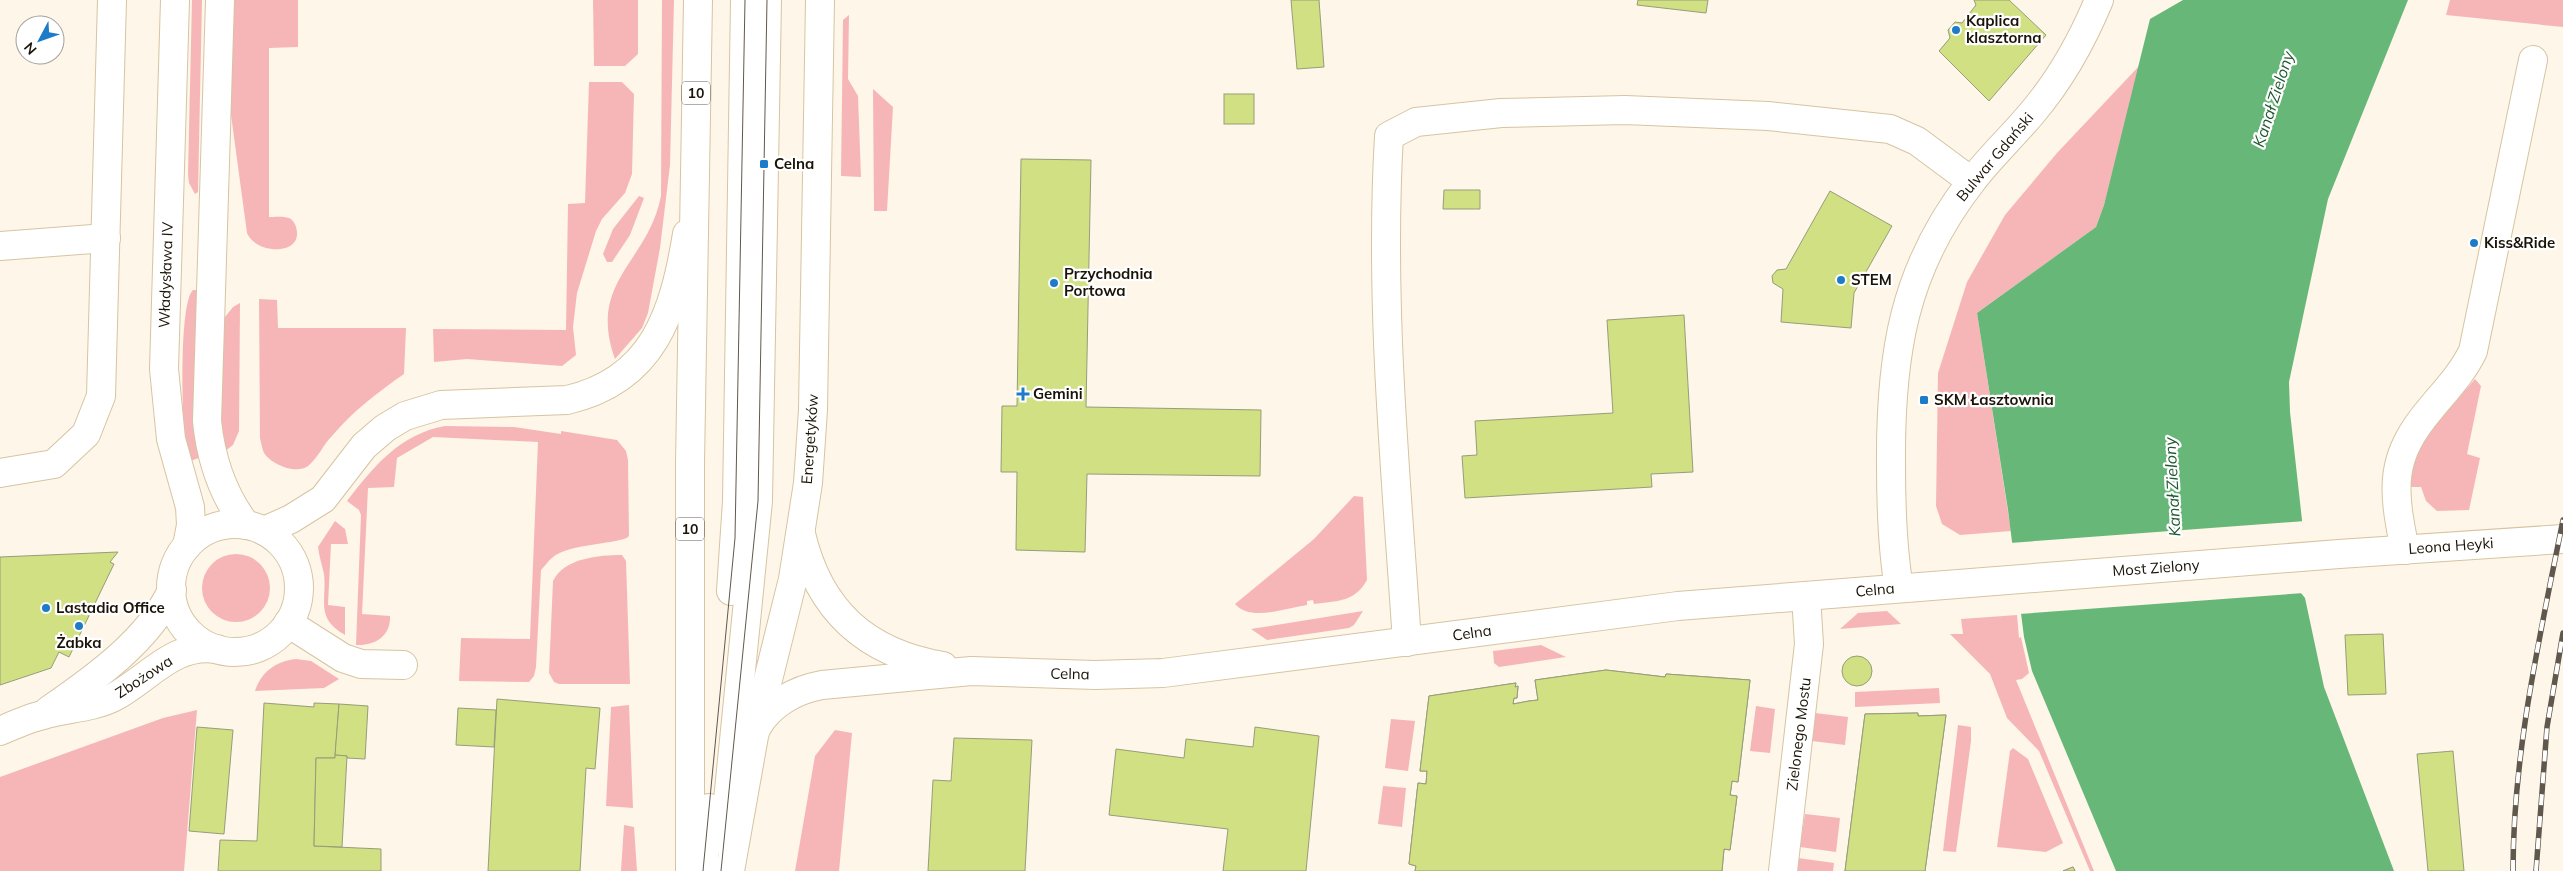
<svg xmlns="http://www.w3.org/2000/svg" width="2563" height="871" viewBox="0 0 2563 871" font-family="Mulish,sans-serif">
  <rect width="100%" height="100%" fill="#fef6e8"/>
  <!-- green -->
  <g fill="#f6b6b7">
    <path d="M192,0H202L198,192L195,194L189,183L188,174Z"/>
    <path d="M232,0H298V47L269,48V217C274,217 283,216 289,218C292,219 295,223 296,227C305,256 256,255 247,233L229,100Z"/>
    <path d="M593,0H638V54L625,66H594Z"/>
    <path d="M662,0H674L670,165L660,248L648,313L642,328L615,359C587,281 648,263 661,196Z"/>
    <path d="M2450,0H2563V27L2446,15Z"/>
    <path d="M849,15L848,79L858,96L861,177L841,176L843,20Z"/>
    <path d="M2140,65L2104,205L2096,227L1977,313L2011,531L1960,535L1942,524L1936,506L1938,373L1967,282L2005,215L2057,153Z"/>
    <path d="M589,82H622L634,94L632,174L625,193L602,219L596,231L577,293L573,327L576,355L562,366L467,359L434,362L433,329L566,330L568,204L585,203Z"/>
    <path d="M873,89L893,107L887,211H874Z"/>
    <path d="M639,196L644,198L630,235L612,262H607L603,254L613,229Z"/>
    <path d="M193,290H197V295L194,387L199,458L190,461C188,453 186,446 185,438C182,415 179,303 193,290Z"/>
    <path d="M259,299L277,300L278,328H406L404,374C378,392 352,412 332,436C323,445 318,458 308,466C296,475 271,464 264,453C262,449 261,442 260,438Z"/>
    <path d="M240,303L239,431L233,445L225,451L220,418L221,322L233,307Z"/>
    <path d="M2475,379L2481,386L2467,454L2480,458L2469,510L2437,511L2426,501L2421,487H2411C2408,444 2449,410 2475,379Z"/>
    <path d="M445,426L514,427L561,434V431L617,440L626,451L628,460L629,536C623,544 568,543 552,558C548,561 545,566 541,570L536,667L534,676L529,682L459,681L461,638L530,639L538,442L433,437L397,458L394,487L368,488L362,614L390,616C391,636 375,646 356,645L361,515L359,510L347,501C374,466 400,434 445,426Z"/>
    <path d="M1354,496L1363,497L1367,580C1355,602 1337,601 1314,604L1313,600L1307,601V605C1286,608 1250,622 1235,604L1314,539Z"/>
    <path d="M335,521L345,529L348,544H331L328,605L345,607V635C315,618 327,601 324,574C322,565 319,556 318,547Z"/>
    <circle cx="236" cy="588" r="34"/>
    <path d="M622,555L626,561L630,684H559L554,682L549,673L553,581C564,558 599,555 622,555Z"/>
    <path d="M1363,611L1354,625L1349,628L1267,640L1251,629Z"/>
    <path d="M1887,611L1901,624L1840,629L1858,613Z"/>
    <path d="M2017,615L2019,638L2021,637L2029,673L2022,679L2016,680L2094,871H2090L2039,751L2007,718L1990,674L1950,634H1963L1961,619Z"/>
    <path d="M1541,645L1566,657L1499,667L1494,663L1493,651Z"/>
    <path d="M296,659L311,661L339,679L324,688L255,691C261,672 276,661 296,659Z"/>
    <path d="M1939,688L1940,703L1855,707V692Z"/>
    <path d="M629,705L633,808L606,806L611,707Z"/>
    <path d="M1756,706L1775,709L1770,753L1750,751Z"/>
    <path d="M197,710L184,871H0V777L163,718Z"/>
    <path d="M1815,713L1848,717L1845,745L1812,741Z"/>
    <path d="M1391,719L1415,721L1408,771L1385,768Z"/>
    <path d="M1958,725L1971,727V741L1956,852L1943,851Z"/>
    <path d="M835,730L852,733L839,871H795L815,756Z"/>
    <path d="M2013,748L2028,759L2063,843L2046,852L1997,847L2010,751Z"/>
    <path d="M1383,786L1406,788L1402,827L1378,824Z"/>
    <path d="M1805,814L1840,818L1836,852L1800,847Z"/>
    <path d="M624,825L634,827L637,871H621Z"/>
    <path d="M1798,858L1834,863L1833,871H1797Z"/>
  </g>
  <!-- water -->
  <path fill="#67b779" d="M2183,0H2408L2328,199L2289,382L2290,412L2302,520L2301,593L2305,598L2324,687L2394,871H2116L2032,671L2024,637L2008,510L1977,313L2096,227L2104,205L2150,19Z"/>
  <!-- pier -->
  <path fill="#fef6e8" d="M2305,521L2304,593L2019,614L2010,543Z"/>
  <!-- building -->
  <g fill="#d0e082" stroke="#969d7a">
    <path d="M1291,0H1319L1324,67L1297,69Z"/>
    <path d="M1638,0H1708L1706,13L1637,5Z"/>
    <path d="M1974,0H2009L2046,35L1989,101L1939,51L1950,38L1948,30L1955,22L1962,23L1976,5Z"/>
    <rect x="1224" y="94" width="30" height="30"/>
    <path d="M1021,159L1091,160L1086,407L1261,410L1260,476L1087,474L1085,552L1016,550L1017,472H1001L1002,406H1017Z"/>
    <path d="M1444,190H1480V209H1443Z"/>
    <path d="M1830,191L1892,226L1854,293L1851,328L1781,322L1783,289L1773,283L1772,276L1777,270L1786,269Z"/>
    <path d="M1684,315L1693,472L1651,474L1652,487L1465,498L1462,456L1477,455L1475,421L1613,413L1607,320Z"/>
    <path d="M118,552L110,562L114,564L69,657L59,652L51,668L0,685V557Z"/>
    <path d="M2383,634L2386,694L2348,695L2345,635Z"/>
    <circle cx="1857" cy="671" r="15"/>
    <path d="M1606,670L1665,677L1666,674L1750,680L1738,782L1732,781L1731,789L1730,795L1737,796L1730,850L1724,849L1722,871H1657L1668,771L1627,768L1516,784L1505,871H1415L1416,866L1409,864L1418,783L1426,784L1427,771H1420L1429,696L1516,683L1515,687L1518,686L1517,698H1514L1513,704L1529,701L1538,700L1535,680Z"/>
    <path d="M1606,670L1665,677L1666,674L1750,680L1738,782L1732,781L1731,789L1730,795L1737,796L1730,850L1724,849L1722,871H1415L1416,866L1409,864L1418,783L1426,784L1427,771H1420L1429,696L1516,683L1515,687L1518,686L1517,698H1514L1513,704L1529,701L1538,700L1535,680Z"/>
    <path d="M497,699L600,708L595,769L586,768L580,871H488Z"/>
    <path d="M264,703L314,707V703L339,704L335,758H316L314,846L381,849V871H218L220,840L257,841Z"/>
    <path d="M339,704L368,706L365,759L347,758V756L335,755Z"/>
    <path d="M458,708L496,710L494,747L456,745Z"/>
    <path d="M1918,713V716L1946,715L1925,871H1845L1865,714Z"/>
    <path d="M1918,713V716L1946,715L1925,871H1845L1865,714Z"/>
    <path d="M197,727L233,730L224,834L189,831Z"/>
    <path d="M1255,727L1319,736L1306,871H1223L1228,829L1109,815L1116,749L1184,758L1186,739L1253,747Z"/>
    <path d="M954,738L1032,740L1025,871H928L933,780L951,781Z"/>
    <path d="M2453,751L2464,871H2428L2417,754Z"/>
    <path d="M335,755L347,756L342,847L314,846L316,758H335Z"/>
    <path d="M2073,867L2075,871H2063Z"/>
    <path d="M2073,867L2075,871H2063Z"/>
  </g>
  <g fill="none" stroke-linecap="round" stroke-linejoin="round">
    <defs>
      <g id="minor">
        <path d="M175,0L164,369L171,439L190,507L191,525L187,546"/>
        <path d="M220,0L207,421C211,460 222,494 246,525"/>
        <path d="M0,246L106,238"/>
        <path d="M0,473L54,464L86,434L101,396L112,0"/>
        <circle cx="235" cy="588" r="64"/>
        <path d="M264,531L291,519L323,499L364,446L385,428L405,416L441,405L567,400C654,380 674,313 687,234"/>
        <path d="M801,534C819,611 866,653 943,666"/>
        <path d="M2405,550C2392,487 2389,457 2432,407C2447,389 2463,372 2473,351L2533,60"/>
        <path d="M1899,588C1892,547 1891,507 1891,465C1890,356 1903,269 1972,181C1990,157 2013,136 2032,113C2061,79 2082,41 2099,0"/>
        <path d="M731,591L737,501L745,0"/>
        <path d="M288,623L343,658L361,664L403,665"/>
        <path d="M1407,642C1396,474 1379,304 1389,136L1416,122L1501,113L1625,110L1768,116L1890,129L1917,141L1971,181"/>
        <path d="M49,710C94,679 149,640 172,590"/>
        <path d="M757,727C770,704 795,690 822,685L971,671L1095,675L1163,673L1678,606L2339,554L2563,539"/>
        <path d="M0,731C14,725 29,718 43,715C67,708 92,708 114,697C148,679 174,642 217,649"/>
        <path d="M724,840L758,501L767,0"/>
        <path d="M703,871L709,808"/>
        <path d="M1783,871L1809,644L1806,596"/>
      </g>
      <g id="major">
        <path d="M690,871V463L698,0"/>
        <path d="M730,871L754,736L793,579L808,483L813,410L820,0"/>
      </g>
    </defs>
    <!-- minor casing -->
    <use href="#minor" stroke="#d6c4a2" stroke-width="30"/>
    <!-- major casing -->
    <use href="#major" stroke="#d6c4a2" stroke-width="30"/>
    <!-- minor -->
    <use href="#minor" stroke="#fff" stroke-width="28"/>
    <!-- major -->
    <use href="#major" stroke="#fff" stroke-width="28"/>
    <!-- tram -->
    <g stroke="#60584c" stroke-width="1">
      <path d="M703,871L735,538L745,0"/>
      <path d="M721,871L758,501L767,0"/>
    </g>
    <defs>
      <g id="rail">
        <path d="M2513,871C2513,752 2540,636 2563,520"/>
        <path d="M2536,871L2547,727L2563,633"/>
      </g>
    </defs>
    <!-- rail casing -->
    <use href="#rail" stroke="#60584c" stroke-width="5.5"/>
    <!-- rail -->
    <use href="#rail" stroke="#fff" stroke-width="4" stroke-dasharray="11" stroke-linecap="butt"/>
  </g>
  <!-- markers -->
  <g fill="#1e7bc8" stroke="#fff" stroke-width="2">
    <circle cx="1956" cy="30" r="5"/>
    <rect x="759" y="159" width="10" height="10" rx="2.5"/>
    <circle cx="2474" cy="243" r="5"/>
    <circle cx="1841" cy="280" r="5"/>
    <circle cx="1054" cy="283" r="5"/>
    <path d="M1020.5 386.5h5v5h5v5h-5v5h-5v-5h-5v-5h5z"/>
    <rect x="1919" y="395" width="10" height="10" rx="2.5"/>
    <circle cx="46" cy="608" r="5"/>
    <circle cx="79" cy="626" r="5"/>
  </g>
  <g text-anchor="middle" stroke-width="4.5" stroke-linejoin="round" paint-order="stroke">
    <!-- shield labels -->
    <g fill="#fff" stroke="#5f5a51" stroke-width="1">
      <rect x="682" y="81.5" width="28" height="23" rx="4"/>
      <rect x="676" y="517.5" width="28" height="23" rx="4"/>
    </g>
    <g font-size="14" font-weight="bold" fill="#1a1307">
      <text x="696" y="98">10</text>
      <text x="690" y="534">10</text>
    </g>
    <!-- poi labels -->
    <g font-size="15" font-weight="bold" fill="#1a1307" stroke="#fff" text-anchor="start">
      <text x="1966" y="26">Kaplica<tspan x="1966" dy="17">klasztorna</tspan></text>
      <text x="774" y="169">Celna</text>
      <text x="2484" y="248">Kiss&amp;Ride</text>
      <text x="1064" y="279">Przychodnia<tspan x="1064" dy="17">Portowa</tspan></text>
      <text x="1851" y="285">STEM</text>
      <text x="1033" y="399">Gemini</text>
      <text x="1934" y="405">SKM Łasztownia</text>
      <text x="56" y="613">Lastadia Office</text>
      <text x="79" y="648" text-anchor="middle">Żabka</text>
    </g>
    <!-- street labels -->
    <g font-size="15" fill="#1a1307" stroke="#fff">
      <text transform="translate(1995 157) rotate(-50)" y="5">Bulwar Gdański</text>
      <text transform="translate(166 275) rotate(-88)" y="5">Władysława IV</text>
      <text transform="translate(810 439) rotate(-86)" y="5">Energetyków</text>
      <text transform="translate(2451 546) rotate(-4)" y="5">Leona Heyki</text>
      <text transform="translate(2156 568) rotate(-4)" y="5">Most Zielony</text>
      <text transform="translate(1875 590) rotate(-5)" y="5">Celna</text>
      <text transform="translate(1472 633) rotate(-8)" y="5">Celna</text>
      <text transform="translate(1070 674) rotate(1)" y="5">Celna</text>
      <text transform="translate(144 677) rotate(-33)" y="5">Zbożowa</text>
      <text transform="translate(1799 734) rotate(-83)" y="5">Zielonego Mostu</text>
    </g>
    <!-- water labels -->
    <g font-size="16" font-style="italic" fill="#205930" stroke="#fff">
      <text transform="translate(2273 99) rotate(-72)" y="6">Kanał Zielony</text>
      <text transform="translate(2172 487) rotate(-93)" y="6">Kanał Zielony</text>
    </g>
  </g>
  <!-- north arrow -->
  <g transform="translate(40 40) rotate(229)"><circle r="24" fill="#ffffff" stroke="#a3a19c"/>
  <path d="M0-4L9 19L0 12L-9 19Z" fill="#1e7bc8"/>
  <text y="-8" font-size="14" font-weight="bold" text-anchor="middle" fill="#1a1307">N</text>
  </g>
</svg>
